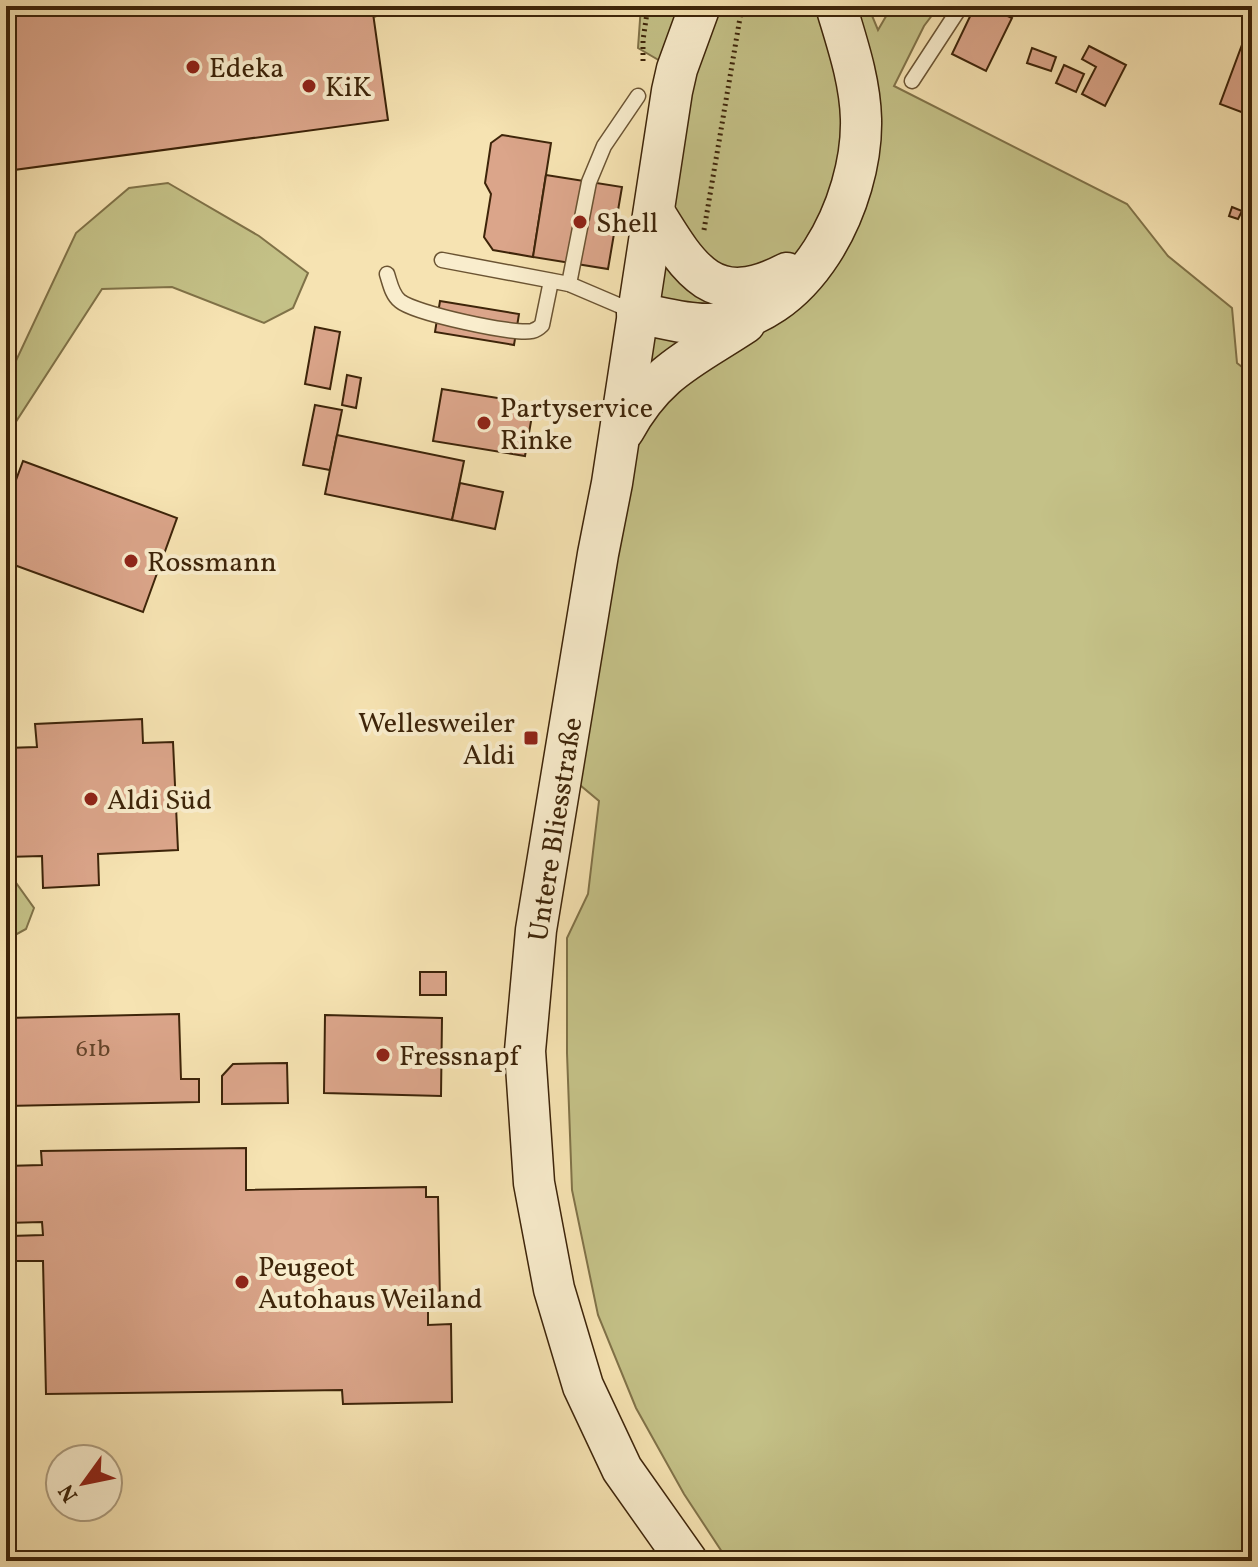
<svg xmlns="http://www.w3.org/2000/svg" width="1258" height="1567" viewBox="0 0 1258 1567" font-family="Vollkorn,serif">
  <rect width="100%" height="100%" fill="#f6e3b2"/>
  <filter id="stains"><feTurbulence type="fractalNoise" baseFrequency=".0025" numOctaves="4"/><feColorMatrix values="0 0 0 0 .2 0 0 0 0 .09 0 0 0 0 .02 0 0 0 .5 -.17"/></filter>
  <radialGradient id="worn" r=".72"><stop offset=".6" stop-color="#630" stop-opacity="0"/><stop offset="1" stop-color="#630" stop-opacity=".3"/></radialGradient>
  <!-- green -->
  <g fill="#c4c187" stroke="#807248" stroke-width="2">
    <path d="M641,6H868L878,30L892,6H939L924,26L894,86L1127,204L1168,256L1232,308L1237,363L1252,375V1561H728L684,1494L636,1408L598,1315L572,1190L567,1053V938L588,894L599,801L568,775L679,72L638,48Z"/>
    <path d="M168,183L259,236L308,273L293,308L264,323L172,287L102,289L6,437V382L76,233L129,188Z"/>
    <path d="M6,880H14L34,908L26,929L6,940Z"/>
  </g>
  <!-- building -->
  <g fill="#dba58a" stroke="#3d2409" stroke-width="2">
    <path d="M6,6H372L388,120L6,171Z"/>
    <path d="M975,6H986L1012,18L986,71L952,54Z"/>
    <path d="M1249,26L1252,27V116L1220,104Z"/>
    <path d="M1089,46L1126,65L1105,106L1082,94L1096,67L1082,59Z"/>
    <path d="M1032,48L1056,57L1051,71L1027,63Z"/>
    <path d="M1064,65L1084,74L1076,92L1056,83Z"/>
    <path d="M502,135L551,143L533,257L493,250L484,237L491,194L485,183L491,143Z"/>
    <path d="M546,175L622,187L608,269L533,257Z"/>
    <path d="M1232,207L1242,211L1238,219L1229,216Z"/>
    <path d="M440,301L519,314L514,345L435,332Z"/>
    <path d="M315,327L340,332L330,389L305,384Z"/>
    <path d="M347,375L361,378L356,408L342,405Z"/>
    <path d="M442,389L534,404L525,456L433,441Z"/>
    <path d="M315,405L342,410L330,470L303,465Z"/>
    <path d="M337,435L464,461L452,520L325,494Z"/>
    <path d="M23,461L177,518L143,612L6,562V507Z"/>
    <path d="M460,483L503,492L495,529L452,520Z"/>
    <path d="M142,719L143,743L173,742L178,850L98,854L99,885L43,888L42,856L6,857V748L37,747L35,724Z"/>
    <rect x="420" y="972" width="26" height="23"/>
    <path d="M179,1014L181,1079H199V1102L6,1106V1018Z"/>
    <path d="M325,1015L442,1018L441,1096L324,1093Z"/>
    <path d="M287,1063L288,1103L222,1104V1076L233,1064Z"/>
    <path d="M246,1148V1190L426,1187V1197H438L440,1303H428V1325L451,1324L452,1402L343,1404L342,1390L46,1394L43,1261H11V1236L43,1235L42,1222L6,1223V1166L42,1165L41,1151Z"/>
    <path d="M529,1555V1561H471V1556Z"/>
    <path d="M471,1556V1561H253Z"/>
  </g>
  <g fill="none" stroke-linecap="round" stroke-linejoin="round">
    <defs>
      <g id="service">
        <path d="M912,81L961,6"/>
        <path d="M442,260L569,284L637,313"/>
        <path d="M387,274C390,283 392,295 400,301C414,313 514,335 532,331C536,330 539,328 542,325L551,281"/>
        <path d="M569,284L589,182L604,146L638,96"/>
      </g>
      <g id="secondary">
        <path d="M654,212C690,271 714,311 787,273"/>
        <path d="M637,313C660,317 686,325 709,324C805,322 863,202 861,119C860,80 847,43 836,6"/>
        <path d="M624,430C656,371 692,358 745,323"/>
        <path d="M687,1561L622,1469L583,1386L554,1289L534,1183L525,1051L536,930L598,554L612,483L672,91L677,69L700,6"/>
      </g>
    </defs>
    <!-- service casing -->
    <use href="#service" stroke="#6b5433" stroke-width="17"/>
    <!-- secondary casing -->
    <use href="#secondary" stroke="#3d2409" stroke-width="43"/>
    <!-- path -->
    <g stroke="#3d2409" stroke-width="5" stroke-dasharray="2 4" stroke-linecap="butt">
      <path d="M374,15L440,6"/>
      <path d="M643,61V40L648,6"/>
      <path d="M704,230L742,6"/>
    </g>
    <!-- service -->
    <use href="#service" stroke="#f9edcd" stroke-width="14"/>
    <!-- secondary -->
    <use href="#secondary" stroke="#f9edcd" stroke-width="40"/>
  </g>
  <!-- markers -->
  <g fill="#8f2418" stroke="#f9edcd" stroke-width="3">
    <circle cx="193" cy="67" r="8"/>
    <circle cx="309" cy="86" r="8"/>
    <circle cx="580" cy="222" r="8"/>
    <circle cx="484" cy="423" r="8"/>
    <circle cx="131" cy="561" r="8"/>
    <rect x="523" y="730" width="16" height="16" rx="4"/>
    <circle cx="91" cy="799" r="8"/>
    <circle cx="383" cy="1055" r="8"/>
    <circle cx="242" cy="1282" r="8"/>
  </g>
  <g text-anchor="middle" stroke-width="8" stroke-linejoin="round" paint-order="stroke">
    <!-- number labels -->
    <g font-size="24" fill="#644429">
      <text x="93" y="1056">61b</text>
    </g>
    <!-- poi labels -->
    <g font-size="28" fill="#3d2409" stroke="#f9edcd" text-anchor="start">
      <text x="209" y="77">Edeka</text>
      <text x="325" y="96">KiK</text>
      <text x="596" y="232">Shell</text>
      <text x="500" y="417">Partyservice<tspan x="500" dy="32">Rinke</tspan></text>
      <text x="147" y="571">Rossmann</text>
      <text x="515" y="732" text-anchor="end">Wellesweiler<tspan x="515" dy="32">Aldi</tspan></text>
      <text x="107" y="809">Aldi Süd</text>
      <text x="399" y="1065">Fressnapf</text>
      <text x="258" y="1276">Peugeot<tspan x="258" dy="32">Autohaus Weiland</tspan></text>
    </g>
    <!-- street labels -->
    <g font-size="28" fill="#3d2409" stroke="#f9edcd">
      <text transform="translate(554 829) rotate(-81)" y="10">Untere Bliesstraße</text>
    </g>
  </g>
  <!-- margin -->
  <rect width="1258" height="1567" fill="none" stroke="#f6e3b2" stroke-width="32"/>
  <rect x="8" y="8" width="1242" height="1551" fill="none" stroke="#3d2409" stroke-width="4"/>
  <rect x="16" y="16" width="1226" height="1535" fill="none" stroke="#3d2409" stroke-width="2"/>
  <!-- north arrow -->
  <g transform="translate(84 1483) rotate(237)"><circle r="38" fill="#f9edcd" stroke="#ae9d7f" stroke-width="2"/>
  <path d="M0-6L14 30L0 20L-14 30Z" fill="#8f2418"/>
  <text y="-12" font-size="22" font-weight="bold" text-anchor="middle" fill="#3d2409">N</text>
  </g>
  <rect width="100%" height="100%" filter="url(#stains)"/>
  <rect width="100%" height="100%" fill="url(#worn)"/>
</svg>
